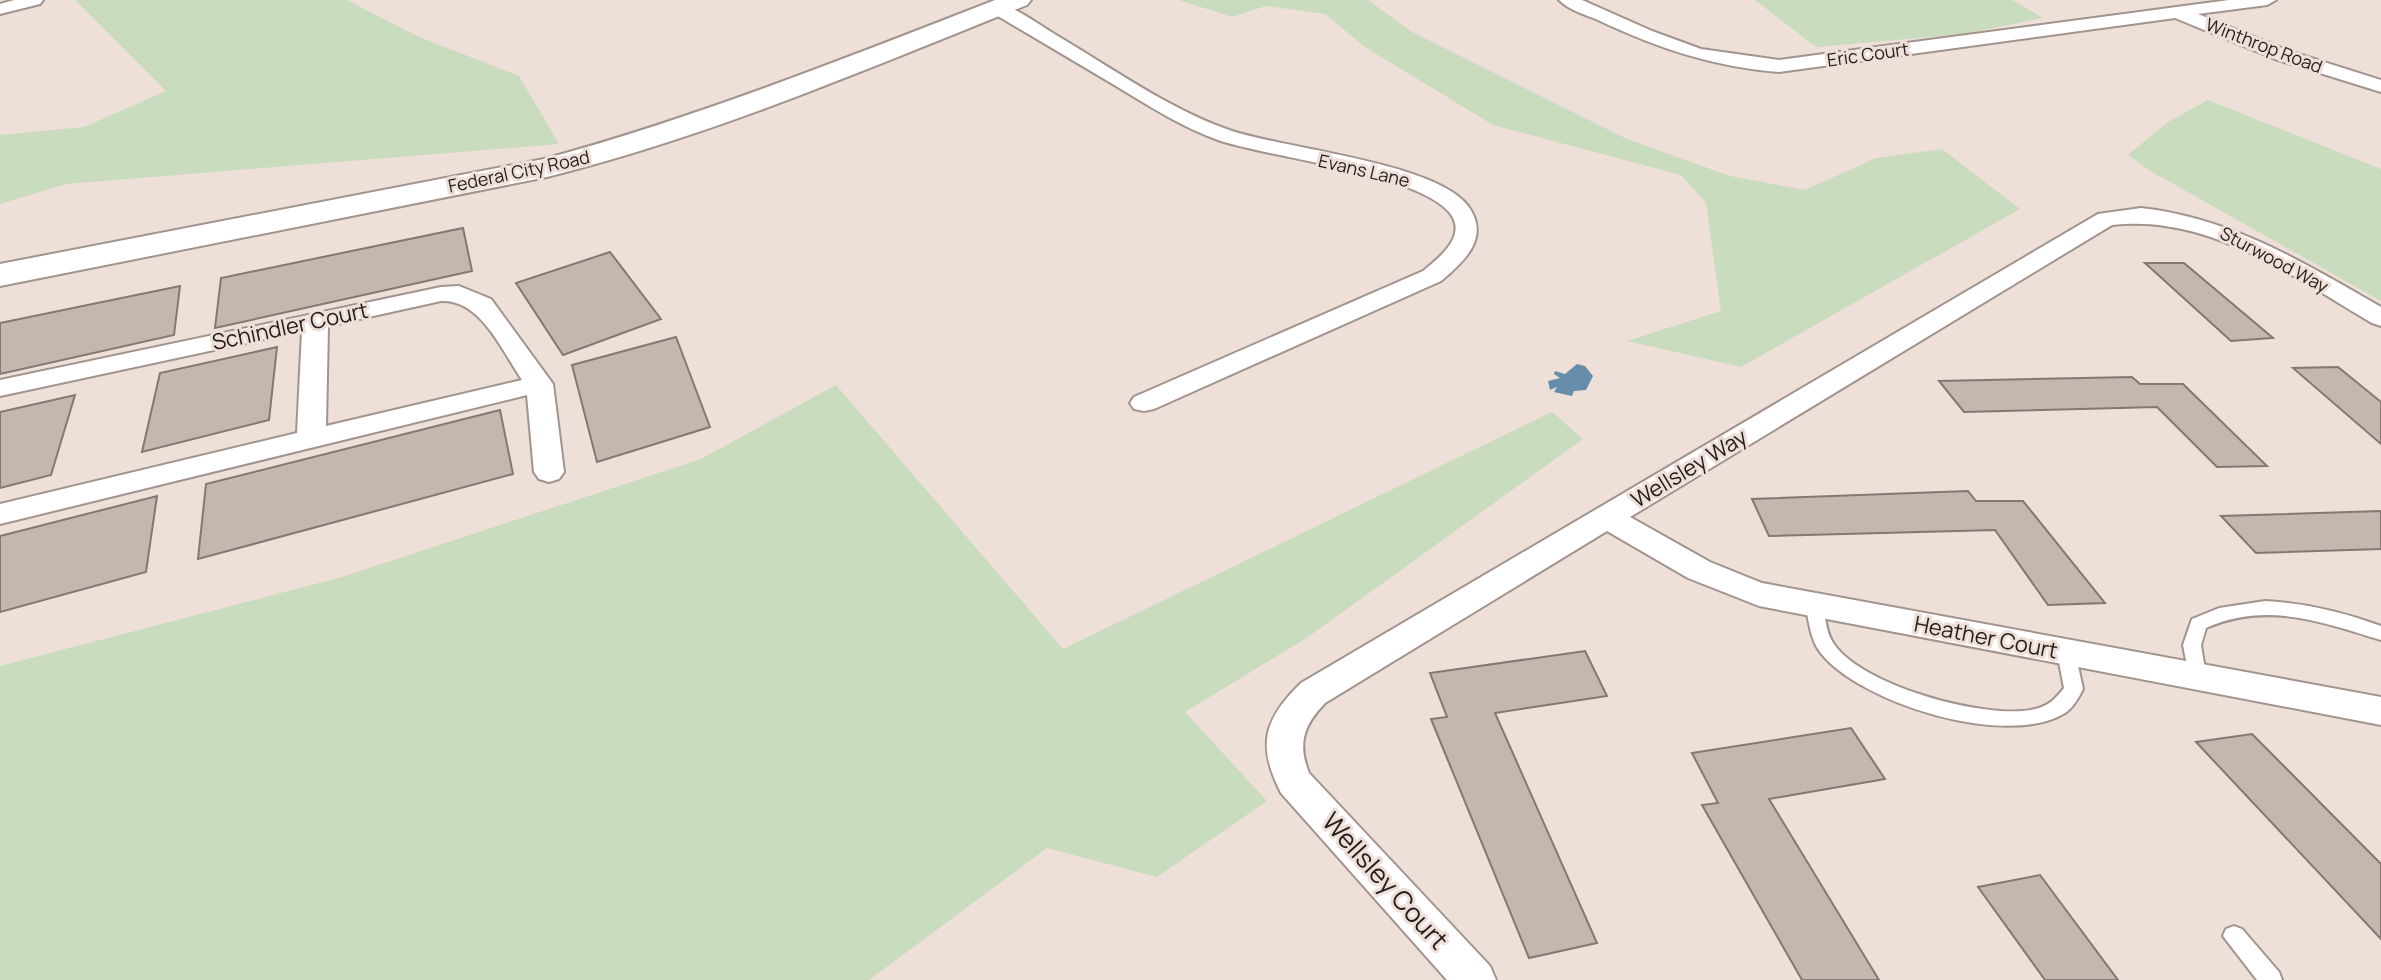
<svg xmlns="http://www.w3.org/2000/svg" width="2381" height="980" viewBox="0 0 2381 980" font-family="Manrope,sans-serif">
  <rect width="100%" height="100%" fill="#efdfd9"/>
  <!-- green -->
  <g fill="#c9dcbe">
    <path d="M75,0H347L417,36L519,76L559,144L66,184L0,204V135L84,127L166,91Z"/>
    <path d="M1179,0H1368L1412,32L1627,139L1730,176L1805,190L1876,158L1942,149L2020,209L1741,367L1627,341L1721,311L1706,203L1681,175L1493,125L1365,47L1325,14L1266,6L1232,17Z"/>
    <path d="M1755,0H2012L2043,18L1964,34L1816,47Z"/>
    <path d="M2208,100L2381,169V301L2152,172L2128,155L2168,122Z"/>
    <path d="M836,385L1063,649L1552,412L1583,439L1308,637L1185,712L1267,801L1157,877L1047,848L869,980H0V666L342,577L701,459Z"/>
  </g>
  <!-- water -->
  <path fill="#668eab" d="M1577,364L1585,366L1593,376L1586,390L1574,391L1572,396L1554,392L1557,387L1550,390L1548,381L1560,378L1554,374L1555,371L1565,374Z"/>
  <!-- building -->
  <g fill="#c5b6b0" stroke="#857772" stroke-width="2">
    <path d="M463,228L472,271L215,328L221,278Z"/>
    <path d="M610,252L661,319L563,355L516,283Z"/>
    <path d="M2145,263H2184L2273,338L2231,341Z"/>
    <path d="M180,286L174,335L0,374V323Z"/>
    <path d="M676,337L710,427L597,462L572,365Z"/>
    <path d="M277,347L269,420L142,452L160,373Z"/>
    <path d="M2338,367L2381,402V444L2293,368Z"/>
    <path d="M2132,377L2140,384H2183L2267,466L2217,467L2157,407L1964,412L1939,381Z"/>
    <path d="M75,395L51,475L0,488V412Z"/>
    <path d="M500,410L513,474L198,559L206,484Z"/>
    <path d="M1968,491L1976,501H2023L2105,603L2048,605L1995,530L1769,536L1752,499Z"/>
    <path d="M157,496L146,572L0,612V536Z"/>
    <path d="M2381,511V549L2256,553L2221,516Z"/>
    <path d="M1585,651L1607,696L1495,713L1597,943L1529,958L1431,719L1447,717L1430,673Z"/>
    <path d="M1851,728L1885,779L1769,799L1879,980H1802L1702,805L1718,803L1692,753Z"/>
    <path d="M2252,734L2381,864V939L2196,742Z"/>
    <path d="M2040,875L2118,980H2045L1978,887Z"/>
  </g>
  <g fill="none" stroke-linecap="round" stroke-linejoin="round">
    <defs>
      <g id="lane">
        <path d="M1814,599L1820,601L1823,605C1825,616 1826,631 1832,641C1857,685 1988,721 2035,709C2049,706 2056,698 2064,688L2057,652L2060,647L2066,645L2072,647L2075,652L2083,689C2079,697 2073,708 2065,713C2007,749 1859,703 1820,652C1810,639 1809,620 1805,605L1808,601Z"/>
        <path d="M2265,601C2306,603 2343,612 2381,626V640C2322,622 2266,601 2206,628L2201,645L2206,676L2204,681L2197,683L2190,681L2183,645L2192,619L2219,608Z"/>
        <path d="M2234,926L2242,929L2279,972L2282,980H2257L2223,936L2226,929Z"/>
      </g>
      <g id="street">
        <path d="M14,0H43L40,4L0,14V4Z"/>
        <path d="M1559,0H1582L1652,31L1701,49L1779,60L2229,0H2276L2267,5L2198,14L2289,51L2381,80V92L2275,59L2175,18L1779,72C1714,67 1657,48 1598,20C1586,15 1569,10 1559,0Z"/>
        <path d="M997,3C1017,8 1038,24 1056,35C1112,68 1170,110 1232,131C1287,149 1436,163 1468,206C1491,237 1464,262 1441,281L1154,409L1144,411L1134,409L1130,403L1134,397L1423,271C1439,258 1469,235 1449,212C1415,173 1271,158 1218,140C1182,127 1149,106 1116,86C1074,61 1033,37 991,12L988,8Z"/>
        <path d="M2141,208C2232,218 2304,263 2381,307V326L2372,323C2292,276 2209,214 2112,225L1630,517L1710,562L1762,583L2381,697V725L1759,606L1688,578L1607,531L1325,703C1304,725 1297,743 1309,773L1490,966L1496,980H1447L1281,793C1257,746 1263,720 1301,683L2098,214Z"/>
        <path d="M459,286L491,299L553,384L564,472L559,479L549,482L539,479L534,472L527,395L0,524V504L297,433L302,331L0,396V380L441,287ZM441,301C481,299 502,351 522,380L326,426L328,326Z"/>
      </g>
      <path id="secondary" d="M995,0H1031L1027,5C869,68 712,136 547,177L0,286V264L544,159C698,117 846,58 995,0Z"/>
    </defs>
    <!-- lane casing -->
    <use href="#lane" stroke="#a2938d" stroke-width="4"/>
    <!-- street casing -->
    <use href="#street" stroke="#a2938d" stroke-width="4"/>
    <!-- secondary casing -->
    <use href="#secondary" stroke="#a2938d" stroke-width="4"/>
    <!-- lane -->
    <use href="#lane" fill="#fff" fill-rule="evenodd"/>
    <!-- street -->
    <use href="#street" fill="#fff" fill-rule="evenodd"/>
    <!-- secondary -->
    <use href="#secondary" fill="#fff" fill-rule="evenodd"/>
  </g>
  <g text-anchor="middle" stroke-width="6" stroke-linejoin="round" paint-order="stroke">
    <!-- far-street labels -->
    <g font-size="18" fill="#231d1b" stroke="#efdfd9">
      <text transform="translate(2264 46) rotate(21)" y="6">Winthrop Road</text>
      <text transform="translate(1868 55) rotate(-8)" y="6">Eric Court</text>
      <text transform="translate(1364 171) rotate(13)" y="6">Evans Lane</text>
      <text transform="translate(519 172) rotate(-12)" y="6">Federal City Road</text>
      <text transform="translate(2274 260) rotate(28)" y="6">Sturwood Way</text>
    </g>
    <!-- street labels -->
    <g font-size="22" fill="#231d1b" stroke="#efdfd9">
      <text transform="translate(290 326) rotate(-12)" y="8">Schindler Court</text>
      <text transform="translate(1689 468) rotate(-31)" y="8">Wellsley Way</text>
      <text transform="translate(1986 637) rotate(11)" y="8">Heather Court</text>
    </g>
    <!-- near-street labels -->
    <g font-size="26" fill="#231d1b" stroke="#efdfd9">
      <text transform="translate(1385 881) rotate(48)" y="9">Wellsley Court</text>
    </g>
  </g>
</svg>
